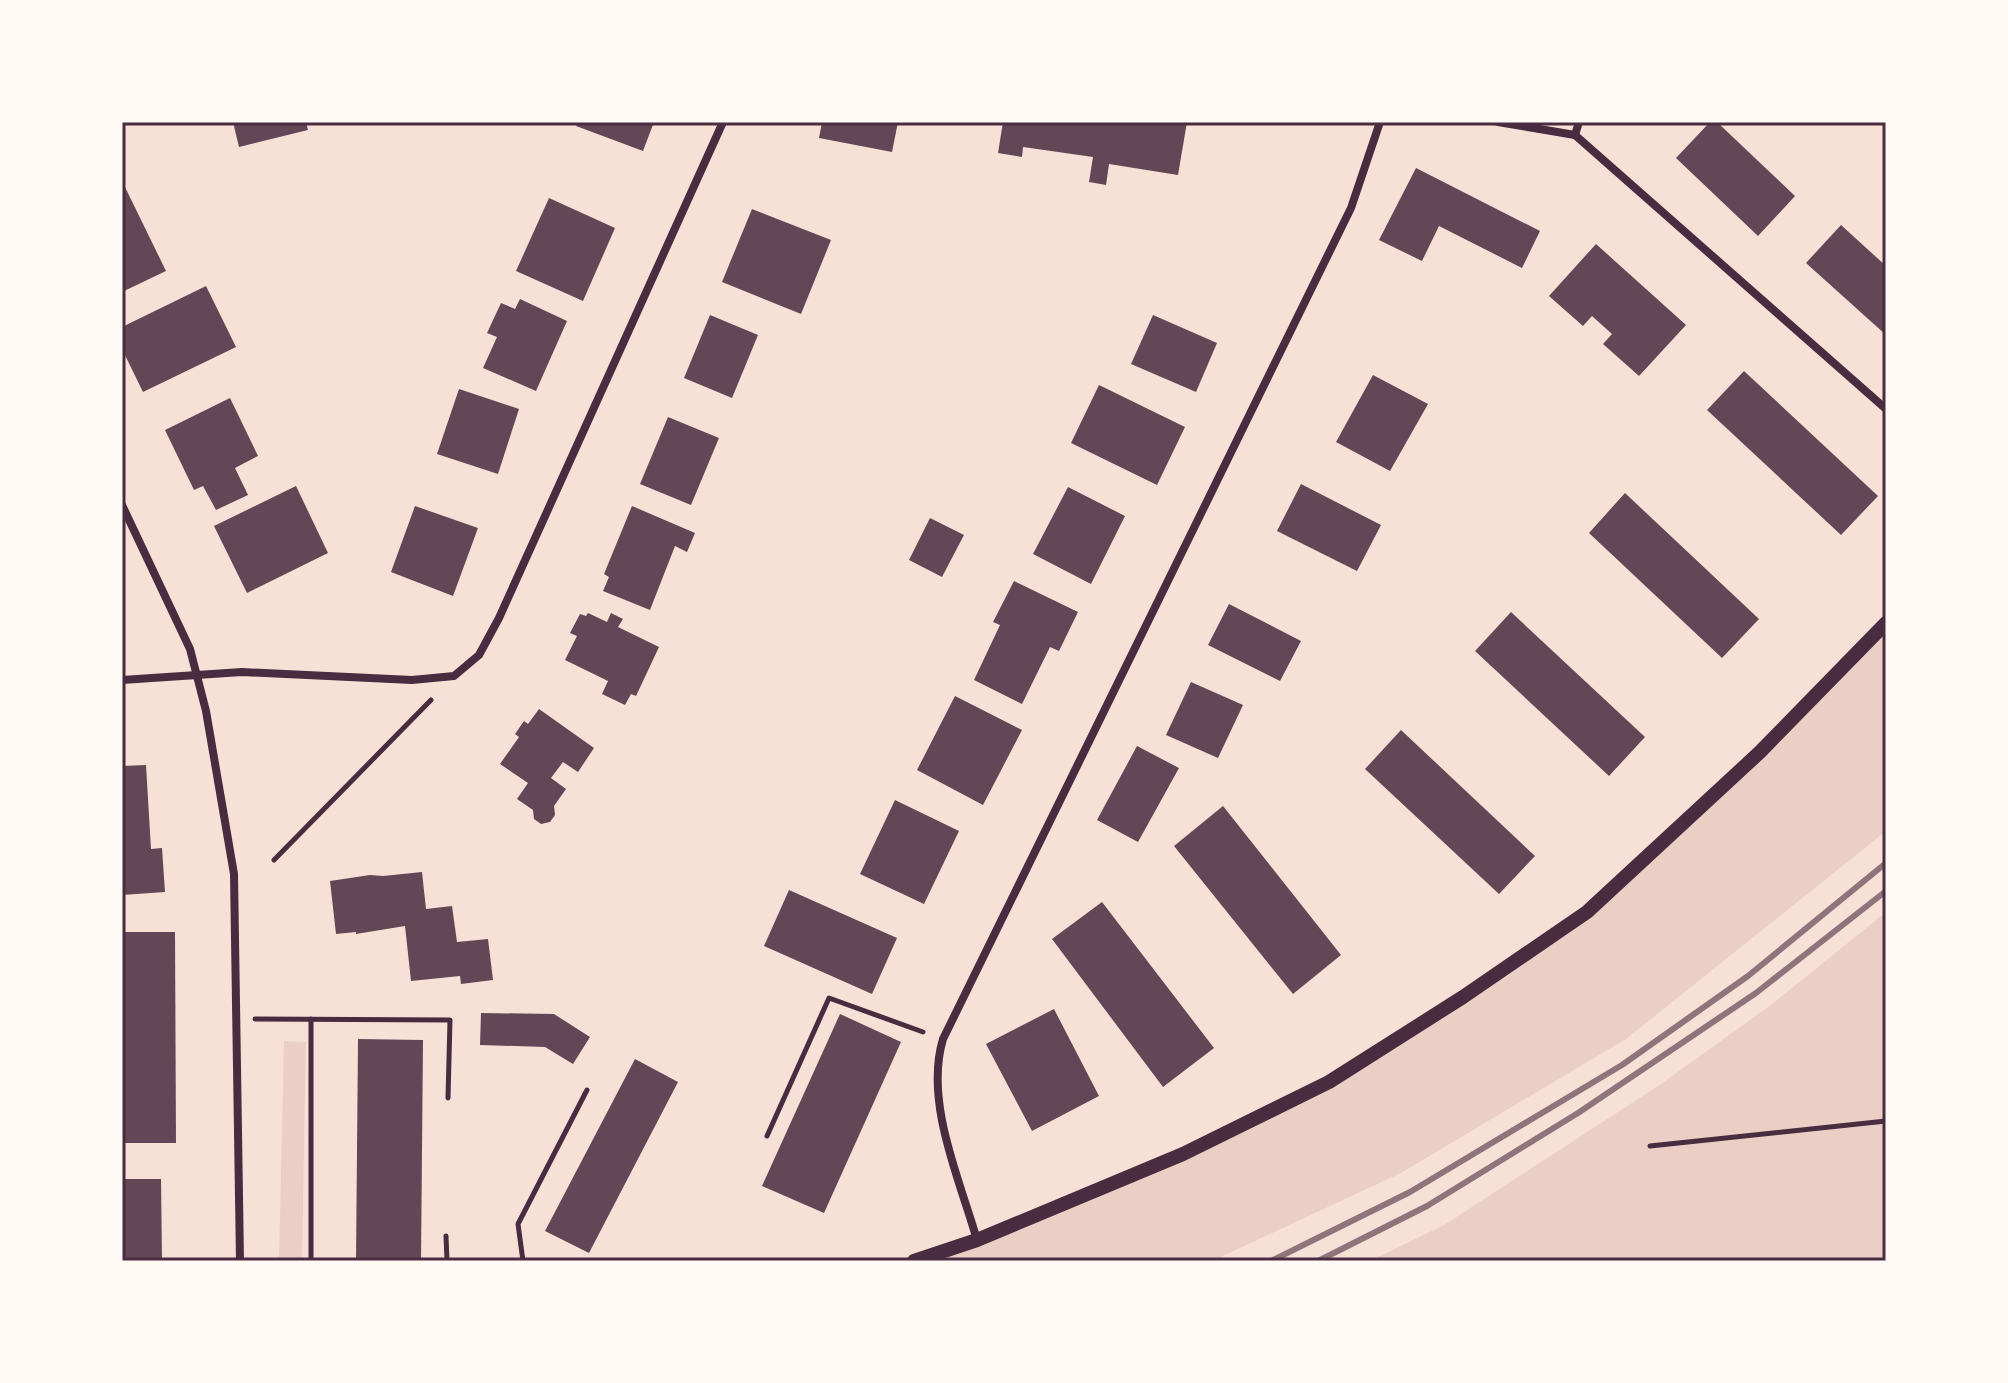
<svg xmlns="http://www.w3.org/2000/svg" width="2008" height="1383" viewBox="0 0 2008 1383" font-family="Commissioner,sans-serif">
  <rect width="100%" height="100%" fill="#f7e1d7"/>
  <!-- green -->
  <g fill="#ebcfc5">
    <path d="M1886,623V831L1626,1039L1401,1173L1212,1261H914L977,1240L1329,1082L1587,912Z"/>
    <path d="M1886,912V1261H1370L1444,1225L1661,1084L1772,1004Z"/>
    <path d="M284,1041L306,1042L302,1261H279Z"/>
  </g>
  <!-- building -->
  <g fill="#644757">
    <path d="M233,122H306L308,130L239,147Z"/>
    <path d="M578,122H654L643,151L576,126Z"/>
    <path d="M822,122H898L892,152L819,138Z"/>
    <path d="M1003,122L1116,123L1187,122L1178,175L1109,164L1106,185L1089,182L1093,157L1023,147L1022,157L998,153Z"/>
    <path d="M1710,122H1717L1795,196L1758,236L1676,158Z"/>
    <path d="M1416,168L1540,231L1522,268L1439,226L1422,261L1379,240Z"/>
    <path d="M124,185L166,271L122,292V186Z"/>
    <path d="M549,198L615,228L583,301L516,271Z"/>
    <path d="M752,209L831,240L801,314L722,282Z"/>
    <path d="M1841,225L1886,266V335L1806,263Z"/>
    <path d="M1596,244L1686,325L1639,376L1603,344L1612,334L1592,316L1583,326L1549,296Z"/>
    <path d="M206,286L236,347L143,392L122,349V327Z"/>
    <path d="M520,299L567,321L536,391L483,368L497,337L487,333L501,303L515,309Z"/>
    <path d="M710,315L758,335L732,398L684,378Z"/>
    <path d="M1153,315L1217,343L1196,392L1131,364Z"/>
    <path d="M1744,371L1878,496L1841,535L1707,410Z"/>
    <path d="M1373,375L1428,404L1390,471L1336,442Z"/>
    <path d="M1099,385L1185,427L1157,485L1071,443Z"/>
    <path d="M459,389L519,409L498,474L437,454Z"/>
    <path d="M230,398L258,456L235,468L248,495L216,510L203,486L194,490L165,430Z"/>
    <path d="M668,417L719,438L691,505L640,484Z"/>
    <path d="M1301,484L1381,525L1357,571L1277,531Z"/>
    <path d="M296,486L328,553L247,593L214,526Z"/>
    <path d="M1068,487L1125,516L1091,584L1033,554Z"/>
    <path d="M1625,493L1759,619L1722,658L1589,533Z"/>
    <path d="M415,506L478,528L453,596L391,572Z"/>
    <path d="M632,506L695,533L687,552L675,546L650,610L603,591L609,577L604,574Z"/>
    <path d="M930,518L964,535L942,577L909,560Z"/>
    <path d="M1014,581L1078,612L1059,651L1050,647L1022,704L974,680L1000,625L993,622Z"/>
    <path d="M1229,604L1301,641L1280,681L1208,645Z"/>
    <path d="M1511,612L1645,737L1609,776L1475,651Z"/>
    <path d="M588,613L607,622L611,613L623,619L618,627L659,647L636,696L631,694L625,705L602,694L608,681L565,660L577,636L570,633L580,614L586,616Z"/>
    <path d="M1191,682L1243,705L1218,758L1166,735Z"/>
    <path d="M955,696L1022,730L983,805L917,770Z"/>
    <path d="M539,709L594,748L578,772L563,762L551,778L566,789L554,806L555,815L550,822L541,824L534,819L533,810L517,799L528,783L500,764L519,737L515,734L524,721L528,724Z"/>
    <path d="M1401,730L1535,856L1499,894L1365,769Z"/>
    <path d="M1137,746L1179,768L1138,842L1097,820Z"/>
    <path d="M146,765L151,849L162,848L165,892L122,895V766Z"/>
    <path d="M895,800L959,831L924,904L860,874Z"/>
    <path d="M1223,806L1341,955L1293,994L1174,846Z"/>
    <path d="M422,872L426,909L452,906L457,942L488,939L493,980L461,984L460,976L411,981L405,926L356,934V932L336,934L330,881L370,875L383,876Z"/>
    <path d="M789,890L897,938L872,994L764,946Z"/>
    <path d="M1102,902L1214,1048L1163,1087L1052,939Z"/>
    <path d="M122,932H175L176,1143H122Z"/>
    <path d="M1054,1009L1099,1096L1032,1131L986,1044Z"/>
    <path d="M481,1013L554,1014L590,1037L573,1064L545,1047L480,1045Z"/>
    <path d="M840,1014L901,1042L824,1213L762,1186Z"/>
    <path d="M358,1039L423,1040L421,1261H356Z"/>
    <path d="M635,1059L678,1082L589,1253L545,1231Z"/>
    <path d="M122,1179H161L162,1261H122Z"/>
  </g>
  <g fill="none" stroke-linecap="round" stroke-linejoin="round">
    <!-- path -->
    <g stroke="#4a2c40" stroke-width="5">
      <path d="M274,860L431,700"/>
      <path d="M255,1019L450,1020L448,1098"/>
      <path d="M767,1136L829,998L923,1032"/>
      <path d="M1650,1146L1886,1121"/>
      <path d="M446,1236L447,1261"/>
      <path d="M311,1261V1019"/>
      <path d="M523,1261L518,1224L587,1090"/>
    </g>
    <!-- minor -->
    <g stroke="#4a2c40" stroke-width="8">
      <path d="M1498,122L1575,135L1579,122"/>
      <path d="M1575,135L1886,409"/>
      <path d="M122,505L190,649L206,711L234,874L240,1261"/>
      <path d="M122,680L242,672L412,680L454,676L479,655L499,618L723,122"/>
      <path d="M977,1240C960,1180 924,1102 943,1039L1351,208L1380,122"/>
    </g>
    <!-- tertiary -->
    <path stroke="#4a2c40" stroke-width="14" d="M914,1261L977,1240L1183,1154L1329,1082L1463,997L1587,912L1760,752L1886,623"/>
    <!-- rail -->
    <g stroke="#8f747c" stroke-width="6">
      <path d="M1271,1261L1410,1192L1622,1065L1748,976L1886,863"/>
      <path d="M1318,1261L1427,1206L1578,1113L1756,993L1886,891"/>
    </g>
  </g>
  <!-- border -->
  <rect width="2008" height="1383" fill="none" stroke="#fffaf5" stroke-width="248"/>
  <rect x="124" y="124" width="1760" height="1135" fill="none" stroke="#4a2c40" stroke-width="3"/>
</svg>
